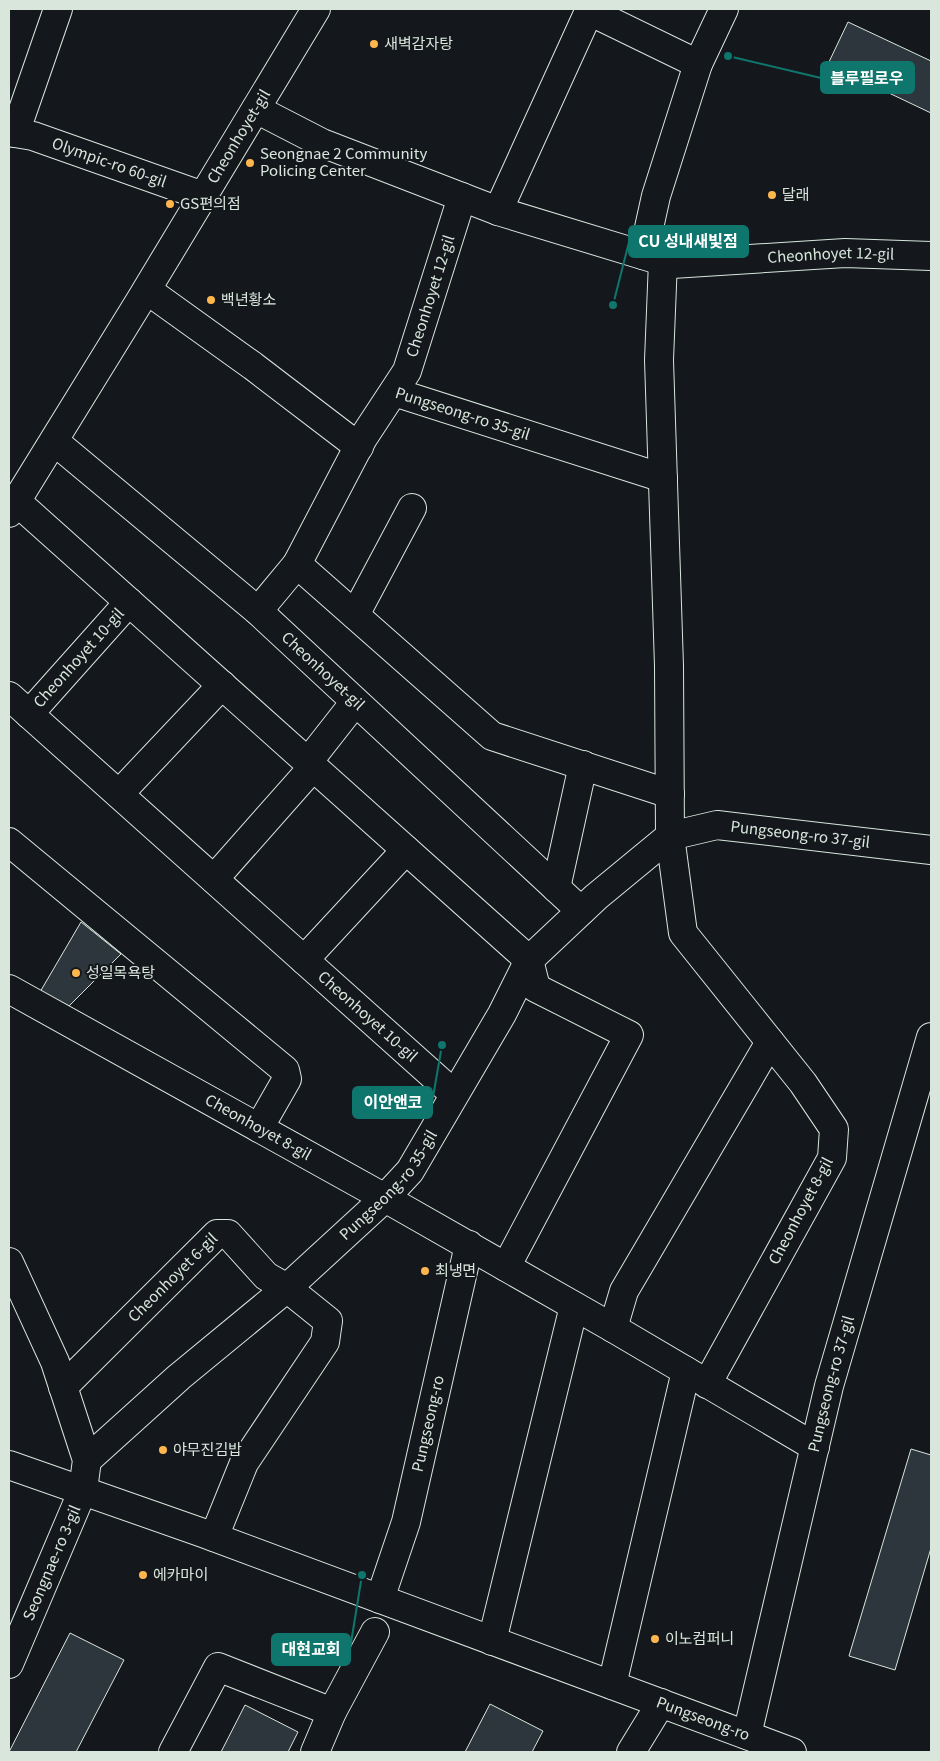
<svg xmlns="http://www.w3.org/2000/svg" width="940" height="1761" viewBox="0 0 940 1761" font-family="Georgia,'Noto Sans KR',serif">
  <rect width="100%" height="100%" fill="#14181c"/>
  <!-- building -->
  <g fill="#2c363c" stroke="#d8e6dc">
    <path d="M848,22L931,61V113L828,64Z"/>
    <path d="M81,922L121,954L69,1006L40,992Z"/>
    <path d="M911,1449L931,1455V1548L895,1670L849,1656Z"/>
    <path d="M70,1633L124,1660L76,1752H9Z"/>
    <path d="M490,1704L543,1731L532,1752H465Z"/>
    <path d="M245,1705L298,1732L288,1752H221Z"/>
  </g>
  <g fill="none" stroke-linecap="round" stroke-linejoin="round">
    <defs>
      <g id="minor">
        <path d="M589,11L698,64"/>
        <path id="s1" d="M256,109L322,143L498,211L672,264L845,253L931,256"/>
        <path id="s2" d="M9,132L33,136L203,196"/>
        <path d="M15,133L58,9"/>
        <path d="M498,211L590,9"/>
        <path d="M643,255L656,196L698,64L724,9"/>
        <path d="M663,261L659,360L669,666L670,836L683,933L803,1083L834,1129L832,1158L707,1384"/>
        <path d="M147,290L253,366L359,447"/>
        <path id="s3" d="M394,392L663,478"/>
        <path id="s4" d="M54,441L258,611L581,911"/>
        <path d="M16,501L529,960L536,988L629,1035L506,1267"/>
        <path id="s5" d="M9,513L141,299L316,9"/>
        <path d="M297,564L492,736L670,794"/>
        <path id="s6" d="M258,611L297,564L363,438L407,371L462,197"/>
        <path d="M355,615L412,508"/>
        <path id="s7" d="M9,696L454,1094"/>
        <path id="s8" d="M29,714L129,602"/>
        <path d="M308,762L355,702"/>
        <path d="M119,794L222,685"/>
        <path d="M9,842L285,1070L287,1079L259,1128"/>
        <path d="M214,879L313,767"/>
        <path d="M556,888L583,765"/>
        <path d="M304,960L406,850"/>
        <path id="s9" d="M9,989L385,1198L613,1328L815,1447"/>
        <path d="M9,1262L55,1362L87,1460L83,1490L9,1664"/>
        <path d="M613,1328L624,1291L770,1042"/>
        <path id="s10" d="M63,1387L217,1234H228L266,1276L287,1288L328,1321L325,1342L244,1463L214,1537"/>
        <path id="s11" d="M87,1460L179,1377L287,1288L385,1198L410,1171L502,1014L529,960L596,897L670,836L717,825L931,850"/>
        <path id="s12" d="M9,1465L203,1533L792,1752"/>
        <path id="s13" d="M380,1599L406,1522L469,1245"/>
        <path d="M492,1641L574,1306"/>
        <path d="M612,1685L686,1371"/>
        <path id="s14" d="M747,1735L829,1386L931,1037"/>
        <path d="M173,1752L218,1667L332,1712"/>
        <path d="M315,1752L332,1712L375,1632"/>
        <path d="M631,1752L661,1703"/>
      </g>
    </defs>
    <!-- minor casing -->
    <use href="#minor" stroke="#d8e6dc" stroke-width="30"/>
    <!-- minor -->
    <use href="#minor" stroke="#14181c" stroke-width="28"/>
  </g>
  <!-- markers -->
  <g fill="#ffb74d" stroke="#14181c" stroke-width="2">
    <circle cx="374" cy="44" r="5"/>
    <circle cx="250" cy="163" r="5"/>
    <circle cx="772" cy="195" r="5"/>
    <circle cx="170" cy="204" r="5"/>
    <circle cx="211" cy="300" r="5"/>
    <circle cx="76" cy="973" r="5"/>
    <circle cx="425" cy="1271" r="5"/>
    <circle cx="163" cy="1450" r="5"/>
    <circle cx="143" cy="1575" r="5"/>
    <circle cx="655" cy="1639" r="5"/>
  </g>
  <g text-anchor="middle" stroke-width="4" stroke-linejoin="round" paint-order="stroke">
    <!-- poi labels -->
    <g font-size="15" fill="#d8e6dc" stroke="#14181c" text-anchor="start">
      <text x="384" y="49">새벽감자탕</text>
      <text x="260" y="159">Seongnae 2 Community<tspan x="260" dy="17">Policing Center</tspan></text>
      <text x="782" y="200">달래</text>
      <text x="180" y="209">GS편의점</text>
      <text x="221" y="305">백년황소</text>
      <text x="86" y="978">성일목욕탕</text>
      <text x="435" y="1276">최냉면</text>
      <text x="173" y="1455">야무진김밥</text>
      <text x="153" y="1580">에카마이</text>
      <text x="665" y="1644">이노컴퍼니</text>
    </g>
    <!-- street labels -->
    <g font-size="15" fill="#d8e6dc" stroke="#14181c">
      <text dy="5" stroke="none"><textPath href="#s5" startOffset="441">Cheonhoyet-gil</textPath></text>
      <text dy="5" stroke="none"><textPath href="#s2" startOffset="105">Olympic-ro 60-gil</textPath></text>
      <text dy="5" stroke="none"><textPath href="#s1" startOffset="604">Cheonhoyet 12-gil</textPath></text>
      <text dy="5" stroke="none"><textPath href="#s6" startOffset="362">Cheonhoyet 12-gil</textPath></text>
      <text dy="5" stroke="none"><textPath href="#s3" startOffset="72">Pungseong-ro 35-gil</textPath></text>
      <text dy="5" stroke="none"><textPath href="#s8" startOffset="75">Cheonhoyet 10-gil</textPath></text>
      <text dy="5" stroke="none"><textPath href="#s4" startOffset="354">Cheonhoyet-gil</textPath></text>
      <text dy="5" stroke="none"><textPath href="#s11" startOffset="996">Pungseong-ro 37-gil</textPath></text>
      <text dy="5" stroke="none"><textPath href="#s7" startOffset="481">Cheonhoyet 10-gil</textPath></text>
      <text dy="5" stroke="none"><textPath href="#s9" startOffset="285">Cheonhoyet 8-gil</textPath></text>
      <text dy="5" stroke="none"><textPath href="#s11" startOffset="409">Pungseong-ro 35-gil</textPath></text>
      <text transform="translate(801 1211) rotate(-62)" y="5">Cheonhoyet 8-gil</text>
      <text dy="5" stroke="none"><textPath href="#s10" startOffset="155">Cheonhoyet 6-gil</textPath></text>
      <text dy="5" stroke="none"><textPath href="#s14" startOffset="361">Pungseong-ro 37-gil</textPath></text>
      <text dy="5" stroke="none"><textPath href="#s13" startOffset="182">Pungseong-ro</textPath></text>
      <text transform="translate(52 1563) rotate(-67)" y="5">Seongnae-ro 3-gil</text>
      <text dy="5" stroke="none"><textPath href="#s12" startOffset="739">Pungseong-ro</textPath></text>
    </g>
  </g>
  <!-- callouts -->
  <path fill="none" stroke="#0f766e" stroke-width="2" d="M728 56L821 78M613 305L629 242M442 1045L432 1103M362 1575L350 1649"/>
  <g fill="#0f766e" stroke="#14181c" stroke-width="2">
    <circle cx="728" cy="56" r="5"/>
    <circle cx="613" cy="305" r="5"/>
    <circle cx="442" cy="1045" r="5"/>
    <circle cx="362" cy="1575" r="5"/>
  </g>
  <g fill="#0f766e" stroke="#0f766e" stroke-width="2">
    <rect x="821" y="62" width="93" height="31" rx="5"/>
    <rect x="629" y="226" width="119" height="31" rx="5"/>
    <rect x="353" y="1087" width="79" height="31" rx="5"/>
    <rect x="272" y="1634" width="78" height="31" rx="5"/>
  </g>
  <g font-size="16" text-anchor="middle" font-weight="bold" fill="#fff">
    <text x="867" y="84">블루필로우</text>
    <text x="688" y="247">CU 성내새빛점</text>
    <text x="393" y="1108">이안앤코</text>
    <text x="311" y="1655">대현교회</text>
  </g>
  <!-- border -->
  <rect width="940" height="1761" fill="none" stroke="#d8e6dc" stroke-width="20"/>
</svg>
